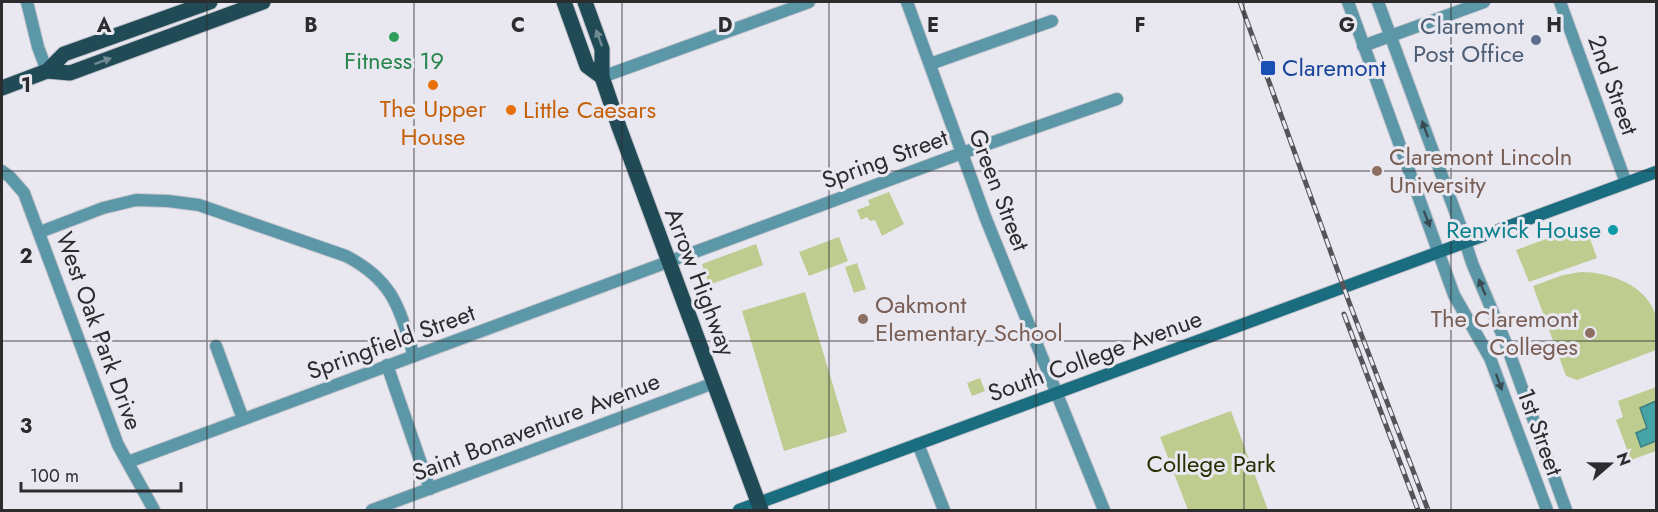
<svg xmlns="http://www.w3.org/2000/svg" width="1658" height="512" viewBox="0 0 1658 512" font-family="Jost,sans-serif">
  <rect width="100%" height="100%" fill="#e9e8f1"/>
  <!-- green -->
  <g fill="#becc8f">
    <path d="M889,192L904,224L882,236L875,220L870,221L867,217L861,220L857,210L870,205L868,200Z"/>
    <path d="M1585,225L1597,258L1529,282L1516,250Z"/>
    <path d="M839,237L848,261L809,276L799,252Z"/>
    <path d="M756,244L763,265L709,285L702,264Z"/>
    <path d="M857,263L866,289L854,293L845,267Z"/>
    <path d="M1581,272C1609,272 1648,285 1656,317C1658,327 1657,340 1656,350L1577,380L1566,376L1533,286L1563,275Z"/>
    <path d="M805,292L847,432L784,451L742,311Z"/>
    <path d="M980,378L985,391L972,396L967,383Z"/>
    <path d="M1656,387V451L1631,460L1616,420L1623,417L1618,401Z"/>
    <path d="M1231,411L1268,510H1188L1160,437Z"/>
  </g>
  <!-- water -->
  <path fill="#45a2a5" stroke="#3e7f82" stroke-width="1.5" d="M1656,401V441L1641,447L1636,433L1647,428L1640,408Z"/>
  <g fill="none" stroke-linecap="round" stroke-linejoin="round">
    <defs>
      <g id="street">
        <path d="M27,2L38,47L47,71"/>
        <path d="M907,2L986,219L1104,510"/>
        <path d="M1348,2L1454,295L1490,358L1547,510"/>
        <path d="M1378,2L1460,225L1472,263L1505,341L1566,510"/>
        <path d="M1560,2L1626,183"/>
        <path d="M1363,46L1484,2"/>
        <path d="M930,64L1052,21"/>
        <path d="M602,77L809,2"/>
        <path d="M2,171L10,177L24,193L118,445L154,510"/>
        <path d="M40,232L103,208L136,200L168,201L199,205L346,256C394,281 399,308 414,356"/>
        <path d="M216,346L243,419"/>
        <path d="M387,365L430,489"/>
        <path d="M918,444L944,510"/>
        <path d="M128,462L962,153L1117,99"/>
        <path d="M372,510L714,383"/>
      </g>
      <path id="secondary" d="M739,510L1656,172"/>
      <g id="primary">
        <path d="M564,2L587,66L602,77"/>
        <path d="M585,2L602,49V77L619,127L761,510"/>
        <path d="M47,71L70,73L263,2"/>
        <path d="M2,88L47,71L64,54L210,2"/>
      </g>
    </defs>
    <!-- street casing -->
    <use href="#street" stroke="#c7c6ce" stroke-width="14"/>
    <!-- secondary casing -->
    <use href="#secondary" stroke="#c7c6ce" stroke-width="14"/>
    <!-- primary casing -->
    <use href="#primary" stroke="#c7c6ce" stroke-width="17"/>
    <!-- street -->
    <use href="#street" stroke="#5c97a8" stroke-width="12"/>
    <!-- secondary -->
    <use href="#secondary" stroke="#1a6c7f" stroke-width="12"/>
    <!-- primary -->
    <use href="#primary" stroke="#204a55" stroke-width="15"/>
    <defs>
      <g id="rail">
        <path d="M1240,2L1349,302L1428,510"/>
        <path d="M1344,314L1418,510"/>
      </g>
    </defs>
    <!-- rail casing -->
    <use href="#rail" stroke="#555559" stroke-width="5"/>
    <!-- rail -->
    <use href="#rail" stroke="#e9e8f1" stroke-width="3" stroke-dasharray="9" stroke-linecap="butt"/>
  </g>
  <!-- one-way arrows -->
  <defs><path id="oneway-solid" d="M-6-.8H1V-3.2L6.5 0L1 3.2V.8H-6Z" transform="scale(1.5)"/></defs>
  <g fill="#708993">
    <use href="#oneway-solid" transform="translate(599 38) rotate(-110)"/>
    <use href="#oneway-solid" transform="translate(103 61) rotate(-20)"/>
  </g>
  <g fill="#3a4c53">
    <use href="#oneway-solid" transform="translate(1425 129) rotate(-110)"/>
    <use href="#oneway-solid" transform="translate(1427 219) rotate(69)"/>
    <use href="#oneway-solid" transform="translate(1482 287) rotate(-113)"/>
    <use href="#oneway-solid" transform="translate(1499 382) rotate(70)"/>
  </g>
  <!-- grid -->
  <path fill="none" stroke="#2c2c2f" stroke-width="1.5" stroke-opacity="0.55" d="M207,2V510M414,2V510M622,2V510M829,2V510M1036,2V510M1244,2V510M1451,2V510M2,171H1656M2,341H1656"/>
  <!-- markers -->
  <circle fill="#2e9e5b" stroke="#e9e8f1" stroke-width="2" cx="394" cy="37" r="6"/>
  <circle fill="#5c6f8a" stroke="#e9e8f1" stroke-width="2" cx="1536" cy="40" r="6"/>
  <rect fill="#1a4fb4" stroke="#e9e8f1" stroke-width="2" x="1260" y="60" width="16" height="16" rx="3"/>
  <g fill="#e8710a" stroke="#e9e8f1" stroke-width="2">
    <circle cx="433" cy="85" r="6"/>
    <circle cx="511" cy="110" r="6"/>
  </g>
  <g fill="#8d6e63" stroke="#e9e8f1" stroke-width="2">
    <circle cx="1377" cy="171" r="6"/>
    <circle cx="863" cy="319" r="6"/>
    <circle cx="1590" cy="333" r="6"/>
  </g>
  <circle fill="#0f9aa8" stroke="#e9e8f1" stroke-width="2" cx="1613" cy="230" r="6"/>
  <g text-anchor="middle" stroke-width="6" stroke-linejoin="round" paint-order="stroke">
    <!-- service labels -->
    <g font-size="24" fill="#4e5e75" stroke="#e9e8f1" text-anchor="end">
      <text x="1524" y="34">Claremont<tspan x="1524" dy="28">Post Office</tspan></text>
    </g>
    <!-- leisure labels -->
    <g font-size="24" fill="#27864d" stroke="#e9e8f1">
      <text x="394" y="69">Fitness 19</text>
    </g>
    <!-- transit labels -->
    <g font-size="24" fill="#164399" stroke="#e9e8f1" text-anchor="start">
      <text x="1282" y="76">Claremont</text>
    </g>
    <!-- street labels -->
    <g font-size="24" fill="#2c2c2f" stroke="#e9e8f1">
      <text transform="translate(1613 85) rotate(70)" y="8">2nd Street</text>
      <text transform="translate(885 159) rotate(-20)" y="8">Spring Street</text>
      <text transform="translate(999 190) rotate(69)" y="8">Green Street</text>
      <text transform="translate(700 282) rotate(69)" y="8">Arrow Highway</text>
      <text transform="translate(99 331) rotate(70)" y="8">West Oak Park Drive</text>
      <text transform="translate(391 342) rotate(-20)" y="8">Springfield Street</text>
      <text transform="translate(1095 356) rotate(-20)" y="8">South College Avenue</text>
      <text transform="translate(536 427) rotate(-21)" y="8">Saint Bonaventure Avenue</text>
      <text transform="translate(1540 432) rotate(70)" y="8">1st Street</text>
    </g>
    <!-- food labels -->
    <g font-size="24" fill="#c56008" stroke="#e9e8f1">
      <text x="433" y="117">The Upper<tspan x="433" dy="28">House</tspan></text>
      <text x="523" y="118" text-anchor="start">Little Caesars</text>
    </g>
    <!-- education labels -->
    <g font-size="24" fill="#785e54" stroke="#e9e8f1" text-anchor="start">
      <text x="1389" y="165">Claremont Lincoln<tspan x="1389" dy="28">University</tspan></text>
      <text x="875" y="313">Oakmont<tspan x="875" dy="28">Elementary School</tspan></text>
      <text x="1578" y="327" text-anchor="end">The Claremont<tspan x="1578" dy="28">Colleges</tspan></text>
    </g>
    <!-- culture labels -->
    <g font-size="24" fill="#0d838f" stroke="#e9e8f1" text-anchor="end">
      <text x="1601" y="238">Renwick House</text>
    </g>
    <!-- park labels -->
    <g font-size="24" fill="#272e00" stroke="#e9e8f1">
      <text x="1211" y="472">College Park</text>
    </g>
  </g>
  <g font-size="20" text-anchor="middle" font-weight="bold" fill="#2c2c2f" stroke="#e9e8f1" stroke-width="6" stroke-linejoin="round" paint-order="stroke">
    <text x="104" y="32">A</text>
    <text x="311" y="32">B</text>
    <text x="518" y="32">C</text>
    <text x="725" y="32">D</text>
    <text x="933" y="32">E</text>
    <text x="1140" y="32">F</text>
    <text x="1347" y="32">G</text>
    <text x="1554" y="32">H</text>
    <text x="26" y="92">1</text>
    <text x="26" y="263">2</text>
    <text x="26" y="433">3</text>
  </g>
  <!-- border -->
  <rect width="1658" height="512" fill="none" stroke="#2c2c2f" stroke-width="6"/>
  <!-- north arrow -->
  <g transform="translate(1610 464) rotate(70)" stroke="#e9e8f1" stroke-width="4.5" paint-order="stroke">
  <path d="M0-4.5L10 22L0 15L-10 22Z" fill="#2c2c2f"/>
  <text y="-9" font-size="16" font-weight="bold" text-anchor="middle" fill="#2c2c2f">N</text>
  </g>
  <!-- scale -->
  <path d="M21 482v9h160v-9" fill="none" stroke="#2c2c2f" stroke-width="3"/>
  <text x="30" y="482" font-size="18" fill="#2c2c2f" stroke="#e9e8f1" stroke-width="4.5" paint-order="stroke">100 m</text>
</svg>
